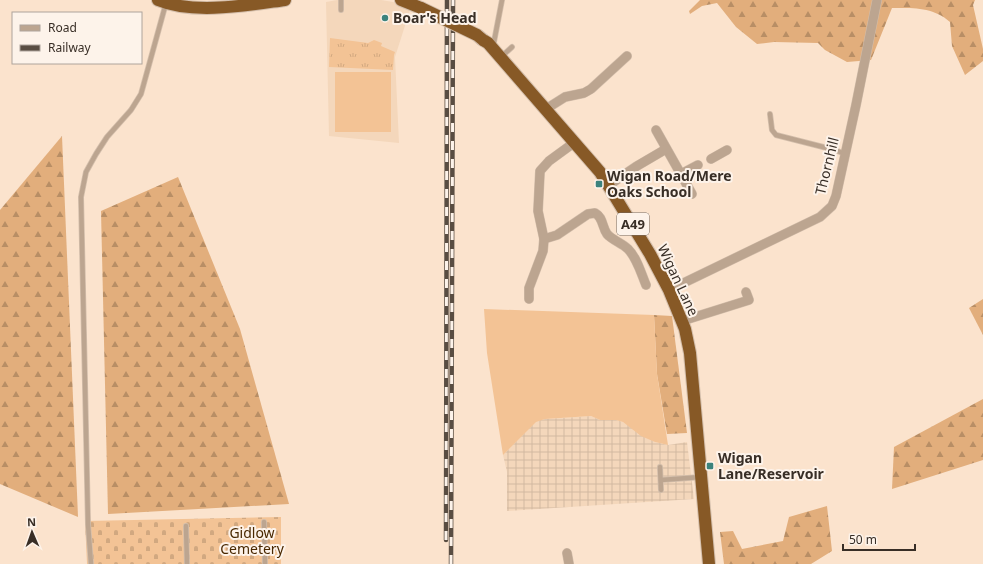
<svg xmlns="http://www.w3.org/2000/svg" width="983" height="564" viewBox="0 0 983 564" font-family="'Noto Sans',sans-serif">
  <defs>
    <pattern id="industrial-grid" width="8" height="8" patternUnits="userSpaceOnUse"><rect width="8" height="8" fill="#f4d7bb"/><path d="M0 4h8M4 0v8" fill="none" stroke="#d2b9a1"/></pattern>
    <pattern id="grass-tufts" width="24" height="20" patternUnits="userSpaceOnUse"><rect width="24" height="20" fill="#f3c395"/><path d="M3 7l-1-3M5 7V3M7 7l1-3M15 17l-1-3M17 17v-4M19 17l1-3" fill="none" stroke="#d1a880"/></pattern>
    <pattern id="forest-firs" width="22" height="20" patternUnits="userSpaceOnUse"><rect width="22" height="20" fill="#e2ae7c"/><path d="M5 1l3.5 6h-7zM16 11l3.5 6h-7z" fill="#b88e65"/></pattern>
    <pattern id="cemetery-stones" width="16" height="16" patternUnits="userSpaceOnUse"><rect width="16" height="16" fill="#f3c395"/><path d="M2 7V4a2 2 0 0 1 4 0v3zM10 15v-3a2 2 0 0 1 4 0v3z" fill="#d1a880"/></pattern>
  </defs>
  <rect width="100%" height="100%" fill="#fbe3cd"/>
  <!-- built -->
  <path fill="#f4d7bb" d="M337,0H381L393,2L410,10L395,57L399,143L329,136L326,2Z"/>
  <!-- industrial -->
  <path fill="url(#industrial-grid)" d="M591,416L600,420H616L623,422L655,442L668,445L687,442L694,499L507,511V472L503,455L536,421L545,419Z"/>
  <!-- grass -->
  <path fill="url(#grass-tufts)" d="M330,38L368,43L374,40L382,43L381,46L395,52L394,55L393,70L329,67Z"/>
  <!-- forest -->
  <g fill="url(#forest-firs)">
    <path d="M700,0H975L973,5L983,49V61L965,75L952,46L950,22C933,7 914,8 892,8L871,60L847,62L825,50L818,43L774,42L757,44L736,27L717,3L702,6L690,14L689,11Z"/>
    <path d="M62,136L78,517L0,484V210Z"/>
    <path d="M178,177L240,329L289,504L108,514L101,211Z"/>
    <path d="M983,299V335L969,308Z"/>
    <path d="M654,315L672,316L687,433L667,434L657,374Z"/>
    <path d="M983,399V460L892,489L894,447Z"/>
    <path d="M827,506L832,551L811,564H724L720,532L733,531L742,549L783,541L789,517Z"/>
  </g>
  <!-- cemetery -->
  <path fill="url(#cemetery-stones)" d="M281,517V564H87L85,521Z"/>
  <!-- garden -->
  <g fill="#f3c395">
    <rect x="335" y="72" width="56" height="60"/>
    <path d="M484,309L654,315L657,374L668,445L655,442L641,436L623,422L616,420H600L591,416L545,419L536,422L503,455L487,353Z"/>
  </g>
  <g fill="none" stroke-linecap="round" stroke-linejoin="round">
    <defs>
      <g id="lane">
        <path d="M341,10V0"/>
        <path d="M493,47L502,0"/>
        <path d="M501,57L512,47"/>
        <path d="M770,114L772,130L776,135L835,150L845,154"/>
        <path d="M660,467L661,490"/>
        <path d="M661,480L701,477"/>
        <path d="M264,522L265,564"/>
        <path d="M186,526L187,564"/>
        <path d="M91,564L88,524L81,197L86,172L96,154L107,137L131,110L141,94L166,3"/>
      </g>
      <g id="street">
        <path d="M546,109L565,97L584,93L591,89L627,56"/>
        <path d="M656,130L692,194"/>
        <path d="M711,159L727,150"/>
        <path d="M681,174L698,165"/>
        <path d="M609,185L637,166L666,149"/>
        <path d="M544,239L557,235L588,214L595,213C603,217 602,227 607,234C612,240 622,243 628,249C637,258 641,273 646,285"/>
        <path d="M669,290L820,217L832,206L836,196L856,105L877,0"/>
        <path d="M529,299V288L543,251L544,239L538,211L540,171L549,161L575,142"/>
        <path d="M682,321L749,300L746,292"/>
        <path d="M567,553L569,564"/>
      </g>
      <g id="highway">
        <path d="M158,0C194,15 248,5 285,0"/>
        <path d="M401,0L421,8"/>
        <path d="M483,40L488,43L600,172L650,254L669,290L685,329L690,353L709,564"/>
      </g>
    </defs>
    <!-- lane casing -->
    <use href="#lane" stroke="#d4bfac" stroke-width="6"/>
    <!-- street casing -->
    <use href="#street" stroke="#d4bfac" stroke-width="10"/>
    <!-- highway casing -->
    <use href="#highway" stroke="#d4bfac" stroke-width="14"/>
    <!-- lane -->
    <use href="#lane" stroke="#bca590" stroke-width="4.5"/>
    <!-- street -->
    <use href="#street" stroke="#bca590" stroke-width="9"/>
    <!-- highway -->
    <use href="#highway" stroke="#875926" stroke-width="12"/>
    <defs>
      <g id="rail">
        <path d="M446,540L447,0"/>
        <path d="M451,564L453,0"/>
      </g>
    </defs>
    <!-- rail casing -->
    <use href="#rail" stroke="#594d42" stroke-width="4.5"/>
    <!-- rail -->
    <use href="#rail" stroke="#fdf3ea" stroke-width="3" stroke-dasharray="9" stroke-linecap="butt"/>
    <defs>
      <path id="highway-bridge" d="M421,8L477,35L483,40"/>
    </defs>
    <!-- highway-bridge casing -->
    <use href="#highway-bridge" stroke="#d4bfac" stroke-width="14" stroke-linecap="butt"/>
    <!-- highway-bridge -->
    <use href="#highway-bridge" stroke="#875926" stroke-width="12"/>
  </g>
  <!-- markers -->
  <g fill="#3c837d" stroke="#fdf3ea" stroke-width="1.5">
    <circle cx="385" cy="18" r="4"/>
    <rect x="595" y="180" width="8" height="8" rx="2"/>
    <rect x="706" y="462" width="8" height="8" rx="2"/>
  </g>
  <g text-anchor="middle" stroke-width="4" stroke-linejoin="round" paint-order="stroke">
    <!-- shield labels -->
    <rect fill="#fdf3ea" stroke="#736961" stroke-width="1" x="617" y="213" width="32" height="22" rx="3"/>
    <g font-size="13" font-weight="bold" fill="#382e26">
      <text x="633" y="229">A49</text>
    </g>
    <!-- poi labels -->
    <g font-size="14" font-weight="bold" fill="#382e26" stroke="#fdf3ea" text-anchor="start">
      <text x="393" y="23">Boar's Head</text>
      <text x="607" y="181">Wigan Road/Mere<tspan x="607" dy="16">Oaks School</tspan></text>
      <text x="718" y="463">Wigan<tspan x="718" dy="16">Lane/Reservoir</tspan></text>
    </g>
    <!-- street labels -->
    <g font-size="14" fill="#382e26" stroke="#fdf3ea">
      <text transform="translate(827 166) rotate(-76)" y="5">Thornhill</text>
      <text transform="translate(678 280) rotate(65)" y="5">Wigan Lane</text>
    </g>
    <!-- park labels -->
    <g font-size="14" fill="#492800" stroke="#fdf3ea">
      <text x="252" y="538">Gidlow<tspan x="252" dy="16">Cemetery</tspan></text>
    </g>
  </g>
  <!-- legend -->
  <rect x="12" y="12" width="130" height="52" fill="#fdf3ea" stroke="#aea49c"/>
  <rect x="20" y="25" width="20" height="6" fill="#bca590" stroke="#aea49c"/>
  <text x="48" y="32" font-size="12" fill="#382e26">Road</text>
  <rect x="20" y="45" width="20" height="6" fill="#594d42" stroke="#aea49c"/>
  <text x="48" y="52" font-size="12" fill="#382e26">Railway</text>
  <!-- north arrow -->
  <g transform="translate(32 532) rotate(358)" stroke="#fdf3ea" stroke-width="3" paint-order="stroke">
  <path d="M0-3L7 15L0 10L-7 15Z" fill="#382e26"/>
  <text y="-6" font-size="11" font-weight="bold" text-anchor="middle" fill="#382e26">N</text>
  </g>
  <!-- scale -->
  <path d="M843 544v6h72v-6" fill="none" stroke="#382e26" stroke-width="2"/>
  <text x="849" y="544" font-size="12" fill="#382e26" stroke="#fdf3ea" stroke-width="3" paint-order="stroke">50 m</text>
</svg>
